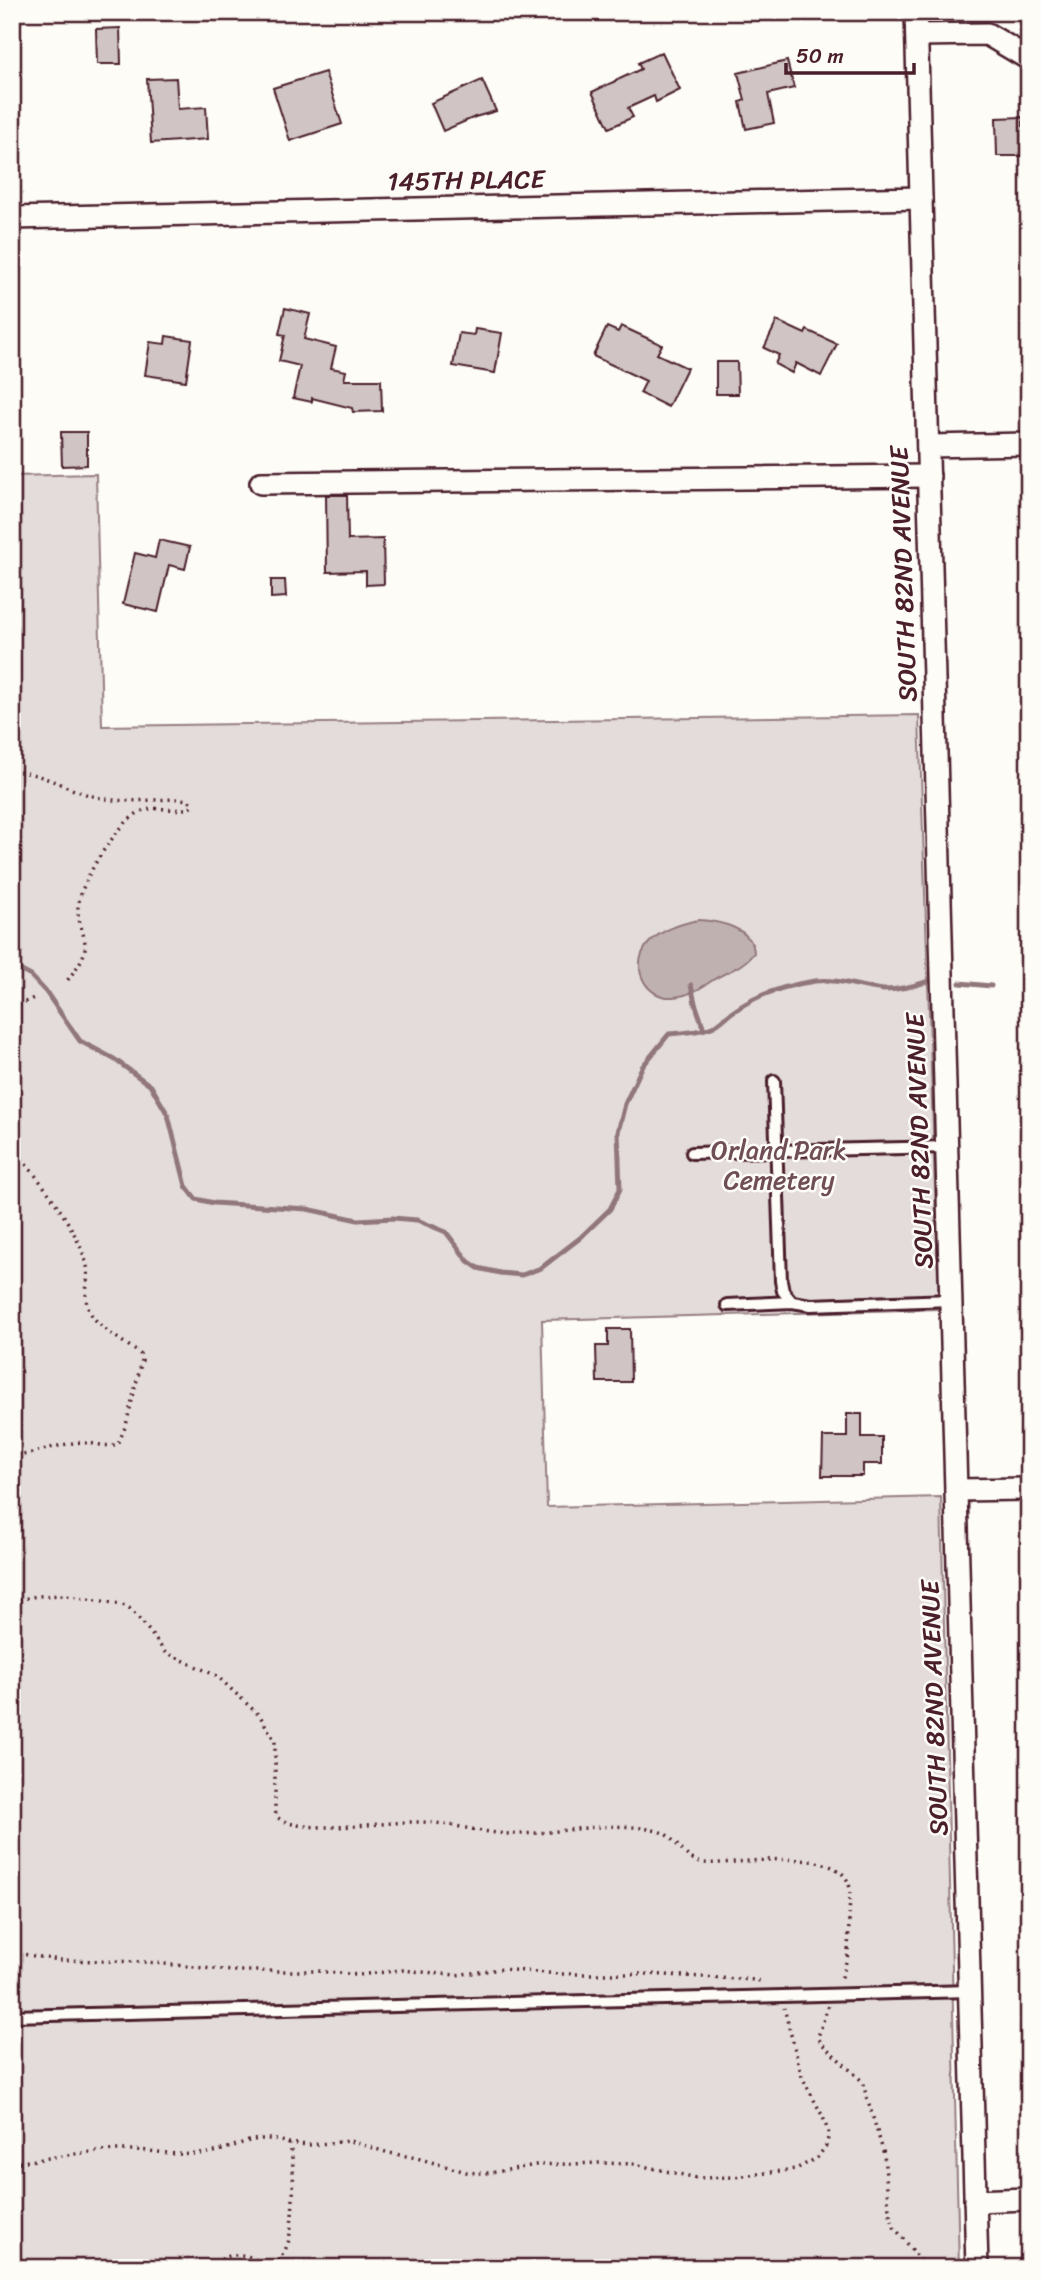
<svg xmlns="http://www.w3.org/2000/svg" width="1041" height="2280" viewBox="0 0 1041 2280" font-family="Sriracha,sans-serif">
  <rect width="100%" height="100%" fill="#fdfcf7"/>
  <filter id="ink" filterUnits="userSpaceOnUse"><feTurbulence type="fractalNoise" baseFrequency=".0143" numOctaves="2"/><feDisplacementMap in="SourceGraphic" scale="14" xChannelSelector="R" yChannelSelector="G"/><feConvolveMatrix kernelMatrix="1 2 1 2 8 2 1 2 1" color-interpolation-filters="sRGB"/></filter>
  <g filter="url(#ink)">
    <!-- green -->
    <path fill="#e3dcda" stroke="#967e82" stroke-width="2" d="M96,474L102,726L919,715L939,1309L542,1320L547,1507L941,1497L959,2268H12V476Z"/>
    <!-- water -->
    <path fill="#c0b1b1" stroke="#91777b" stroke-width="2" d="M698,920C719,921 753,928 754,953C743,967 728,971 713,980C701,988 689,996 673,997C647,999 631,970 645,948C656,931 679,924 698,920Z"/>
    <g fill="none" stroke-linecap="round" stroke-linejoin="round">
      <!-- stream -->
      <g stroke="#91777b" stroke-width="5">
        <path d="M12,966L31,976L46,992L80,1041L114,1059L151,1086L168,1115L186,1186L196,1199L214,1203L307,1209L358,1220L393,1218L417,1220L446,1232L468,1261L478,1268L500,1273L522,1275L541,1268L580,1238L610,1209L620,1189L618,1132L625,1104L642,1067L669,1034C684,1033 698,1032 712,1027C720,1024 726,1016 734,1011C757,995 786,985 815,981C838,978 861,988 884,990C901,990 916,985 932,980"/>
        <path d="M960,983L991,986"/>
        <path d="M691,985L695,1003L704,1029"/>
        <path d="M1023,989L1029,997"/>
        <path d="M12,1323L15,1338L12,1354"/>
      </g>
    </g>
    <!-- building -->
    <g fill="#d0c5c4" stroke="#4a1f2b" stroke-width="2">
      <path d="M120,28L121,64H97L96,29Z"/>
      <path d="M662,52L680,90L656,102L654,96L628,108L633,117L609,128L592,92L641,69L638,63Z"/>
      <path d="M787,61L794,88L768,94L774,123L746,129L740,102L745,100L738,73Z"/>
      <path d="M325,72L342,124L290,141L273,88Z"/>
      <path d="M176,78L178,109L206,107L208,139L151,143L147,79Z"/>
      <path d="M482,80L496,111L475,117L443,131L431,103Z"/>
      <path d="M1023,117V126H1029V156H997L996,118Z"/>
      <path d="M285,308L310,314L304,339L336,347L331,368L346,371L344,380H381L382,411L353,412L352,408L312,398V402L293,398L300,366L279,361L285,335L279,334Z"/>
      <path d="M777,321L805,334L807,330L837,344L821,376L796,363L792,373L775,364L779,355L764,348Z"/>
      <path d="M621,326L662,345L657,354L687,368L668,407L640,393L646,381L593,356L607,327L618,332Z"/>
      <path d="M475,329L502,333L495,373L453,366L459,333L474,335Z"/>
      <path d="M166,336L192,340L186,381L145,375L150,342L165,344Z"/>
      <path d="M716,362H737L738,394H716Z"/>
      <path d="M61,432H87V465L62,466Z"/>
      <path d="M326,495H347L348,540L383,539L384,584L366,585V571L327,572Z"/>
      <path d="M159,540L190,547L185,569L169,565L158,612L123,604L135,553L155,558Z"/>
      <path d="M271,580H285L286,597L271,598Z"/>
      <path d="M608,1329H630L631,1382H597L596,1346H608Z"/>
      <path d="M847,1414H862V1437H882V1464H863V1476H822L823,1437H847Z"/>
    </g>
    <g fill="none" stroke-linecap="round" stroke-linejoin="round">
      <defs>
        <g id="lane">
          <path d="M774,1081L781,1281L783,1291L792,1302"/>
          <path d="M692,1153L947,1147"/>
          <path d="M727,1305L792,1302L811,1305L951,1300"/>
          <path d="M12,2016L970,1991"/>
        </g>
        <g id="street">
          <path d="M916,12L977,2268"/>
          <path d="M917,35L987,34L1029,59"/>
          <path d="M12,218L921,198"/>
          <path d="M928,446L1029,444"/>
          <path d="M261,483L929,476"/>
          <path d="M956,1490L1029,1489"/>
          <path d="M975,2201L1029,2199"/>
        </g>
      </defs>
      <!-- lane casing -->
      <use href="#lane" stroke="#4a1f2b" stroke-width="16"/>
      <!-- street casing -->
      <use href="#street" stroke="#4a1f2b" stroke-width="26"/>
      <!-- path -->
      <g stroke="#4a1f2b" stroke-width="3.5" stroke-dasharray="2 5" stroke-linecap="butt">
        <path d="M12,771C48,774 64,789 96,797C123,804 153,799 180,799L188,800L192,803L191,807C175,814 155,803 138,813C116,826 80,881 78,907C77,918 82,927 84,938C89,955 76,968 67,981"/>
        <path d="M12,1008L36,997"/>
        <path d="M12,1149C38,1175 79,1231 87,1266C90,1282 81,1298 91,1314C101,1330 125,1342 140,1354L142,1360L126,1425L118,1444C104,1449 88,1440 73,1443C53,1446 33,1454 12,1457"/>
        <path d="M12,1601L37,1596L66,1595L120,1604L129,1608L143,1623L165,1652L217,1676L260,1716L275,1741V1810L277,1817C300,1836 382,1822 413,1822C448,1821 480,1834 514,1834C560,1834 611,1819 657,1831C677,1835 682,1861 704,1863C737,1866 843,1842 850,1889L848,1954L841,1981"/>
        <path d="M12,1950L22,1954L59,1960L146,1962L232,1971H318L359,1975L402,1970L455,1975L502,1969L558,1974H648L756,1980L764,1982"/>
        <path d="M828,2006L818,2037L821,2043L862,2081L884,2154L889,2210L894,2227L927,2268"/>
        <path d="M288,2143L308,2145L350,2141L389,2153L417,2158L466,2172L479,2173H490L536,2165L601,2163L634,2164L697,2178L735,2177L796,2169L817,2158L826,2146L829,2134L823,2117L802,2077L784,2008"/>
        <path d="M12,2163C51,2159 91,2149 130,2150C154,2150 176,2156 200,2154C235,2152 249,2130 288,2143C297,2155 293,2227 288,2243C285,2252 279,2260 274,2268"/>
        <path d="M210,2268C228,2250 248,2251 267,2268"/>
        <path d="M595,2268C603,2261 613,2263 621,2268"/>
      </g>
      <!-- lane -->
      <use href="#lane" stroke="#fdfcf7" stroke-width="10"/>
      <!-- street -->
      <use href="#street" stroke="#fdfcf7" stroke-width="21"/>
    </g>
  </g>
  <g text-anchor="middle" stroke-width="5" stroke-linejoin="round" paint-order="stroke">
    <!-- street labels -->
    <g font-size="26" fill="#4a1f2b" stroke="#fdfcf7">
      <text transform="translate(466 180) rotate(-1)" y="9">145TH PLACE</text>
      <text transform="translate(903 574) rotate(-92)" y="9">SOUTH 82ND AVENUE</text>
      <text transform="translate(919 1141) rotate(-92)" y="9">SOUTH 82ND AVENUE</text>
      <text transform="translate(934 1708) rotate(-92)" y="9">SOUTH 82ND AVENUE</text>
    </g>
    <!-- park labels -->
    <g font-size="26" fill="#704e57" stroke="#fdfcf7">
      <text x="779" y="1159">Orland Park<tspan x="779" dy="30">Cemetery</tspan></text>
    </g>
  </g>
  <!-- margin -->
  <rect width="1041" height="2280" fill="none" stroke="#fdfcf7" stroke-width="42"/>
  <rect x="21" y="21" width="999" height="2238" fill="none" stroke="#4a1f2b" stroke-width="2.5" filter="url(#ink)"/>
  <!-- scale -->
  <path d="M786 63v10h128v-10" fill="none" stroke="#4a1f2b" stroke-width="3.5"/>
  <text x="796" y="63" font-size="21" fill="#4a1f2b" stroke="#fdfcf7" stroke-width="5" paint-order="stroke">50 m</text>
</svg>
